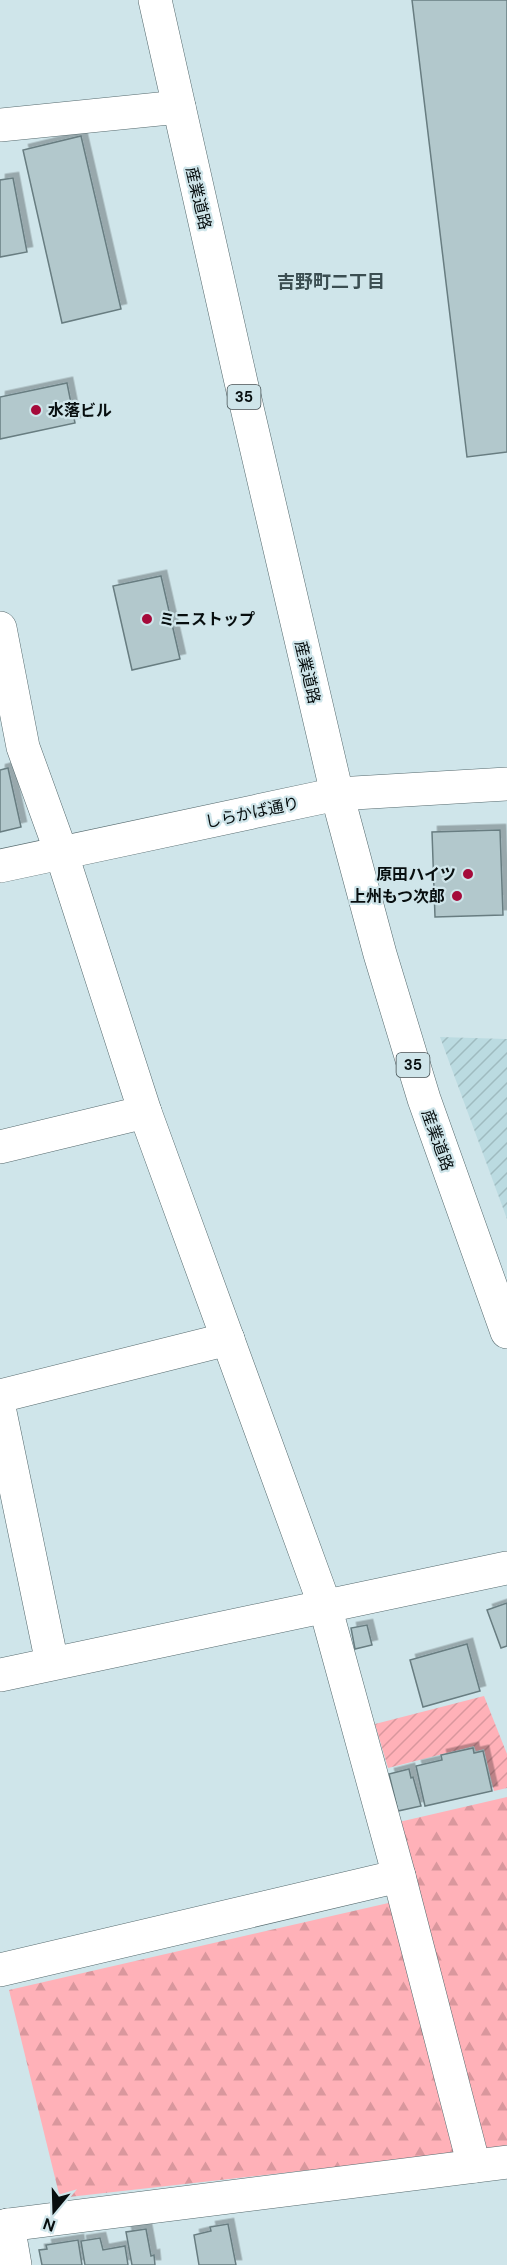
<svg xmlns="http://www.w3.org/2000/svg" width="507" height="2265" viewBox="0 0 507 2265" font-family="'DM Sans','Noto Sans JP',sans-serif">
  <defs>
    <pattern id="industrial-furrows" width="10" height="10" patternUnits="userSpaceOnUse" patternTransform="scale(1.5)"><rect width="10" height="10" fill="#bbdbe1"/><path d="M-1 1l2-2M0 10L10 0M9 11l2-2" fill="none" stroke="#9fbbc0"/></pattern>
    <pattern id="forest-firs" width="22" height="20" patternUnits="userSpaceOnUse" patternTransform="scale(1.5)"><rect width="22" height="20" fill="#ffb1b8"/><path d="M5 1l3.5 6h-7zM16 11l3.5 6h-7z" fill="#d9979d"/></pattern>
    <pattern id="garden-furrows" width="10" height="10" patternUnits="userSpaceOnUse" patternTransform="scale(1.5)"><rect width="10" height="10" fill="#ffb1b8"/><path d="M-1 1l2-2M0 10L10 0M9 11l2-2" fill="none" stroke="#d9979d"/></pattern>
    <filter id="shadow"><feDropShadow dx="5.5" dy="-5.5" stdDeviation="0" flood-color="#0004"/></filter>
  </defs>
  <rect width="100%" height="100%" fill="#cfe5ea"/>
  <!-- industrial -->
  <path fill="url(#industrial-furrows)" d="M440,1037L507,1039V1219Z"/>
  <!-- forest -->
  <path fill="url(#forest-firs)" d="M507,1797V2148L60,2198L9,1990L419,1896L399,1822Z"/>
  <!-- garden -->
  <path fill="url(#garden-furrows)" d="M484,1696L507,1754V1788L494,1791L484,1749L476,1751L474,1746L388,1768L375,1724Z"/>
  <!-- building -->
  <g fill="#b2c8cc" stroke="#687d81" stroke-width="1.5" filter="url(#shadow)">
    <path d="M412,0H507V452L467,457Z"/>
    <path d="M81,136L121,309L62,323L23,150Z"/>
    <path d="M13,178L27,252L0,257V180Z"/>
    <path d="M67,383L75,423L0,439V397Z"/>
    <path d="M161,576L180,659L132,670L113,586Z"/>
    <path d="M8,768L21,827L0,832V770Z"/>
    <path d="M500,830L503,915L435,917L432,832Z"/>
    <path d="M507,1603V1646L501,1648L487,1610Z"/>
    <path d="M367,1625L372,1645L355,1649L351,1628Z"/>
    <path d="M467,1644L480,1691L423,1707L410,1660Z"/>
    <path d="M473,1748L474,1753L483,1751L492,1791L425,1806L416,1766L442,1760L441,1755Z"/>
    <path d="M409,1769L411,1778L413,1777L421,1806L398,1811L389,1774Z"/>
    <path d="M228,2224L236,2265H199L194,2235L211,2231L210,2227Z"/>
    <path d="M146,2229L151,2256L154,2255L155,2265H132L126,2232Z"/>
    <path d="M100,2238L103,2250L125,2246L128,2265H85L81,2241Z"/>
    <path d="M78,2240L82,2265H42L39,2250L47,2249L46,2245Z"/>
  </g>
  <g fill="none" stroke-linecap="round" stroke-linejoin="round">
    <defs>
      <g id="minor">
        <path d="M0,125L179,107"/>
        <path d="M0,628L23,747L61,852L145,1112L325,1606L399,1876L474,2166"/>
        <path d="M0,866L337,794L507,784"/>
        <path d="M0,1147L145,1112"/>
        <path d="M0,1396L228,1339"/>
        <path d="M0,1412L52,1663"/>
        <path d="M0,1675L507,1568"/>
        <path d="M0,1970L399,1876"/>
        <path d="M8,2225L15,2265"/>
        <path d="M0,2227L8,2225L507,2162"/>
      </g>
      <path id="major" d="M155,0L241,382L337,794L380,954L424,1099L507,1332"/>
    </defs>
    <!-- minor casing -->
    <use href="#minor" stroke="#566a6e" stroke-width="34"/>
    <!-- major casing -->
    <use href="#major" stroke="#566a6e" stroke-width="34"/>
    <!-- minor -->
    <use href="#minor" stroke="#fff" stroke-width="33"/>
    <!-- major -->
    <use href="#major" stroke="#fff" stroke-width="33"/>
  </g>
  <!-- markers -->
  <g fill="#a50a3a" stroke="#cfe5ea" stroke-width="2">
    <circle cx="36" cy="410" r="6"/>
    <circle cx="147" cy="619" r="6"/>
    <circle cx="468" cy="874" r="6"/>
    <circle cx="457" cy="896" r="6"/>
  </g>
  <g text-anchor="middle" stroke-width="4.5" stroke-linejoin="round" paint-order="stroke">
    <!-- shield labels -->
    <g fill="#cfe5ea" stroke="#434e51" stroke-width="1.5">
      <rect x="227.5" y="385" width="33" height="24" rx="4.5"/>
      <rect x="396.5" y="1053" width="33" height="24" rx="4.5"/>
    </g>
    <g font-size="15" font-weight="bold" fill="#070e0f">
      <text x="244" y="402">35</text>
      <text x="413" y="1070">35</text>
    </g>
    <!-- street labels -->
    <g font-size="16" fill="#070e0f" stroke="#cfe5ea">
      <text transform="translate(199 198) rotate(77)" y="6">産業道路</text>
      <text transform="translate(308 672) rotate(77)" y="6">産業道路</text>
      <text transform="translate(252 812) rotate(-12)" y="6">しらかば通り</text>
      <text transform="translate(438 1140) rotate(70)" y="6">産業道路</text>
    </g>
    <!-- poi labels -->
    <g font-size="16" font-weight="bold" fill="#070e0f" stroke="#cfe5ea" text-anchor="start">
      <text x="48" y="416">水落ビル</text>
      <text x="159" y="625">ミニストップ</text>
      <text x="456" y="880" text-anchor="end">原田ハイツ</text>
      <text x="445" y="902" text-anchor="end">上州もつ次郎</text>
    </g>
    <!-- neighbourhood labels -->
    <g font-size="18" font-weight="bold" fill="#3b4e52" stroke="#cfe5ea">
      <text x="331" y="288">吉野町二丁目</text>
    </g>
  </g>
  <!-- north arrow -->
  <g transform="translate(54 2211) rotate(199)" stroke="#cfe5ea" stroke-width="4.5" paint-order="stroke">
  <path d="M0-4.5L10 22L0 15L-10 22Z" fill="#070e0f"/>
  <text y="-9" font-size="16" font-weight="bold" text-anchor="middle" fill="#070e0f">N</text>
  </g>
</svg>
